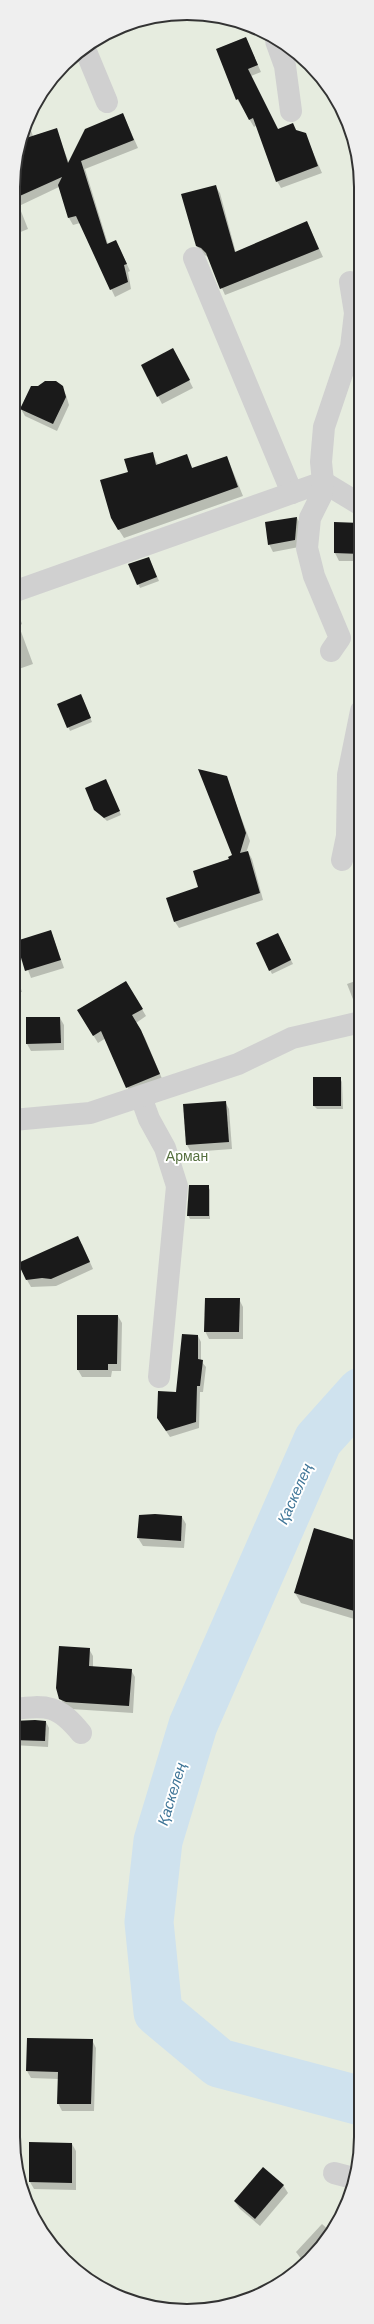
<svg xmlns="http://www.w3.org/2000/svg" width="374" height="2324" viewBox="0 0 374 2324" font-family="'DM Sans',sans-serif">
  <rect width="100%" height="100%" fill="#fff"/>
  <!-- green -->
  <path fill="#e6ecdf" d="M199,13L254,26L310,64L343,110L361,175V2149L343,2214L302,2268L243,2302L176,2311L120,2298L64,2260L26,2203L13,2137V175L31,110L72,56L131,22Z"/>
  <!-- shadow -->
  <g fill="#0003">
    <path d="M246,38L261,72L251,76L278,130L293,125L297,131L305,134L322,173L281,188L277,181L257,125L254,127L236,97Z"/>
    <path d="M123,114L138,148L85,169L108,244L120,249L130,271L128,272L131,289L115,297L80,223L73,225L69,218L59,187L19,206L28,229L13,235V175L28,122L33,136L56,129L69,163Z"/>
    <path d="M215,186L220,193L236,253L307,222L323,257L225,295L208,257L201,253L196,245Z"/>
    <path d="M177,356L193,388L162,404L142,365Z"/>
    <path d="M39,387H62L66,395L69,405L57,431L25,416L21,409Z"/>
    <path d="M152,453L158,465L186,455L193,469L227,457L243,496L124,538L117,527Z"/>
    <path d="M297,518L301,525L299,547L273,552L269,544Z"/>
    <path d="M335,523L361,524V561H339L335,553Z"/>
    <path d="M149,558L159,581L140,588L130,565Z"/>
    <path d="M13,605L17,609L22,624L19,626L33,664L13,671Z"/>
    <path d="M83,699L92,722L70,731L58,704Z"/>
    <path d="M226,777L250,841L246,853L248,852L252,859L263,900L179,928L175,922L233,856Z"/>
    <path d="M108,784L121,815L107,821L95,810Z"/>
    <path d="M51,931L64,968L31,978L17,941Z"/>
    <path d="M280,938L293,964L272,974L270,970Z"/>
    <path d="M13,964H16L19,967L21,987L13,988Z"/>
    <path d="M361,979V1017H360L347,984Z"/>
    <path d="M126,982L146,1016L136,1023L145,1038L163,1081L131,1095L106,1038L98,1043L78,1010Z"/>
    <path d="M21,989L22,992L13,993V990Z"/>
    <path d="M60,1018L64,1025V1050L31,1051L27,1044Z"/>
    <path d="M340,1078L342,1082L343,1109H317L314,1106Z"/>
    <path d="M225,1102L229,1109L232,1149L191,1152L187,1145L184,1105Z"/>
    <path d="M208,1186L210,1190V1219H190L188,1215Z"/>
    <path d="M82,1244L93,1269L56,1286L31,1287L27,1280Z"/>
    <path d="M239,1299L243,1307V1339H209L205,1331Z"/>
    <path d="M118,1316L122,1323L121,1371H112L111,1377H82L78,1370Z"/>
    <path d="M198,1336L201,1342V1361L206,1367L203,1392H200L199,1428L170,1437L162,1425L177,1393Z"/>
    <path d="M140,1516L182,1517L186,1524L184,1548L143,1546L138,1538Z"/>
    <path d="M361,1543V1621L301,1603L295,1593Z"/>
    <path d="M89,1649L93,1656V1668L131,1670L135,1677L133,1713L71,1709L65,1706L60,1698Z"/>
    <path d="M13,1722H46L49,1728L48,1747L13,1745Z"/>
    <path d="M92,2040L96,2048L94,2111H62L58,2103L59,2079L31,2078L27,2071Z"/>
    <path d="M30,2143L72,2144L76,2151V2190L34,2189L30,2182Z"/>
    <path d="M283,2185L288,2193L260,2226L240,2209L235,2202Z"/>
    <path d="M322,2224L330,2231L305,2264L296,2252Z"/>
  </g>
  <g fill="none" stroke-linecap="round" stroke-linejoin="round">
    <!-- river -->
    <path stroke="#cfe2ee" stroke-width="49" d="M361,1392L318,1440L193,1725L158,1841L149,1922L158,2012L219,2063L361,2101"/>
  </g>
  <!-- building -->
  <g fill="#1a1a1a">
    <path d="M246,37L258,65L248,69L278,129L293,123L296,130L306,133L318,166L276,182L253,118L249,120L238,99L236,100L216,49Z"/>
    <path d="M123,113L134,140L81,161L107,244L116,240L127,264L124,265L128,282L110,290L76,216L68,218L58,185L62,177L13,199V175L23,139L57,128L68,163L85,129Z"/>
    <path d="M216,185L235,252L307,221L319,249L220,289L206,253L201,248L196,246L181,194Z"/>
    <path d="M173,348L190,380L157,397L141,365Z"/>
    <path d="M45,381H56L63,386L66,397L53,424L20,409L31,386H38Z"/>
    <path d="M153,452L156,465L187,454L192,468L227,456L238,487L118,530L111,518L100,480L128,472L124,459Z"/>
    <path d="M297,517L295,540L268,545L265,522Z"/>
    <path d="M334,522L361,523V554L334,553Z"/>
    <path d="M149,557L157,577L137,585L128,564Z"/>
    <path d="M81,694L91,718L67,728L57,704Z"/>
    <path d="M198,769L227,776L246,833L240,853L248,851L260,893L174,922L166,898L198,887L193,871L229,859L228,857L232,855Z"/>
    <path d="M106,779L120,811L104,818L94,810L85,788Z"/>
    <path d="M51,930L61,960L25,971L16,941Z"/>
    <path d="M278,933L291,960L269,971L256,943Z"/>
    <path d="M126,981L143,1009L132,1015L141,1030L160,1074L126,1088L101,1031L93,1036L77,1010Z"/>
    <path d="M26,1017H60L61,1043L26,1044Z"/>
    <rect x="313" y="1077" width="28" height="29"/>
    <path d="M226,1101L229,1142L186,1145L183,1104Z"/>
    <path d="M189,1185H209V1216H187Z"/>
    <path d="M78,1236L90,1262L51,1279L42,1278L26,1280L18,1263Z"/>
    <path d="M205,1298H240L239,1332H204Z"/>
    <path d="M77,1315H118L117,1364H108V1370H77Z"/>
    <path d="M182,1334L198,1335V1359L203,1360L200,1386H197L196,1422L166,1431L157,1418L158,1391L176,1392Z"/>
    <path d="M155,1514L182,1516L181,1541L137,1538L139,1515Z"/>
    <path d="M314,1528L361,1542V1613L294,1593Z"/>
    <path d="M59,1646L90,1648L89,1666L132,1669L129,1706L66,1702L59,1699L56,1688Z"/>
    <path d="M35,1720L46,1721L45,1741L13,1740V1721Z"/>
    <path d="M27,2038L93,2039L91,2104H57L58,2072L26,2071Z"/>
    <path d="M29,2142L72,2143V2183L29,2182Z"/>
    <path d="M263,2167L284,2185L255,2219L234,2201Z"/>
  </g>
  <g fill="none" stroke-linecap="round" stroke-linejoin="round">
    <!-- minor -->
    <g stroke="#d0d0d0" stroke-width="22">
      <path d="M276,41L285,66L291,111"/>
      <path d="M85,49L107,102"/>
      <path d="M194,258L292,493"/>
      <path d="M13,592L323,482L361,505"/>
      <path d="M331,651L340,638L314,576L307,548L310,518L321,496L323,482L321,462L324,427L351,347L355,313L350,282"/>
      <path d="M342,860L347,836L348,775L361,711"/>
      <path d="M141,1097L149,1119L165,1148L177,1186L159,1377"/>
      <path d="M13,1120L90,1113L238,1064L292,1038L361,1022"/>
      <path d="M13,1709C48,1705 58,1705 81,1733"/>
      <path d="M334,2173L353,2178"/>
    </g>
  </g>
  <g text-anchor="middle" stroke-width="4" stroke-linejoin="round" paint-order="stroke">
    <!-- park labels -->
    <g font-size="14" fill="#56703f" stroke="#fff">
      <text x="187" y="1161">Арман</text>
    </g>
    <!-- water labels -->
    <g font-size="15" font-style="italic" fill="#3f7597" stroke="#fff">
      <text transform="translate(295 1494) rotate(-66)" y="5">Қаскелең</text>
      <text transform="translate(172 1794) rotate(-73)" y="5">Қаскелең</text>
    </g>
  </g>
  <!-- crop -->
  <path d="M0 0H374V2324H0ZM187 20H187A167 167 0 0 1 354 187V2137A167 167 0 0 1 187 2304H187A167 167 0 0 1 20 2137V187A167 167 0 0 1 187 20Z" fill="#efefef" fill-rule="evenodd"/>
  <path fill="none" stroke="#333" stroke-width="2" d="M187 20H187A167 167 0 0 1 354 187V2137A167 167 0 0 1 187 2304H187A167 167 0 0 1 20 2137V187A167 167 0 0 1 187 20Z"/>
</svg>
